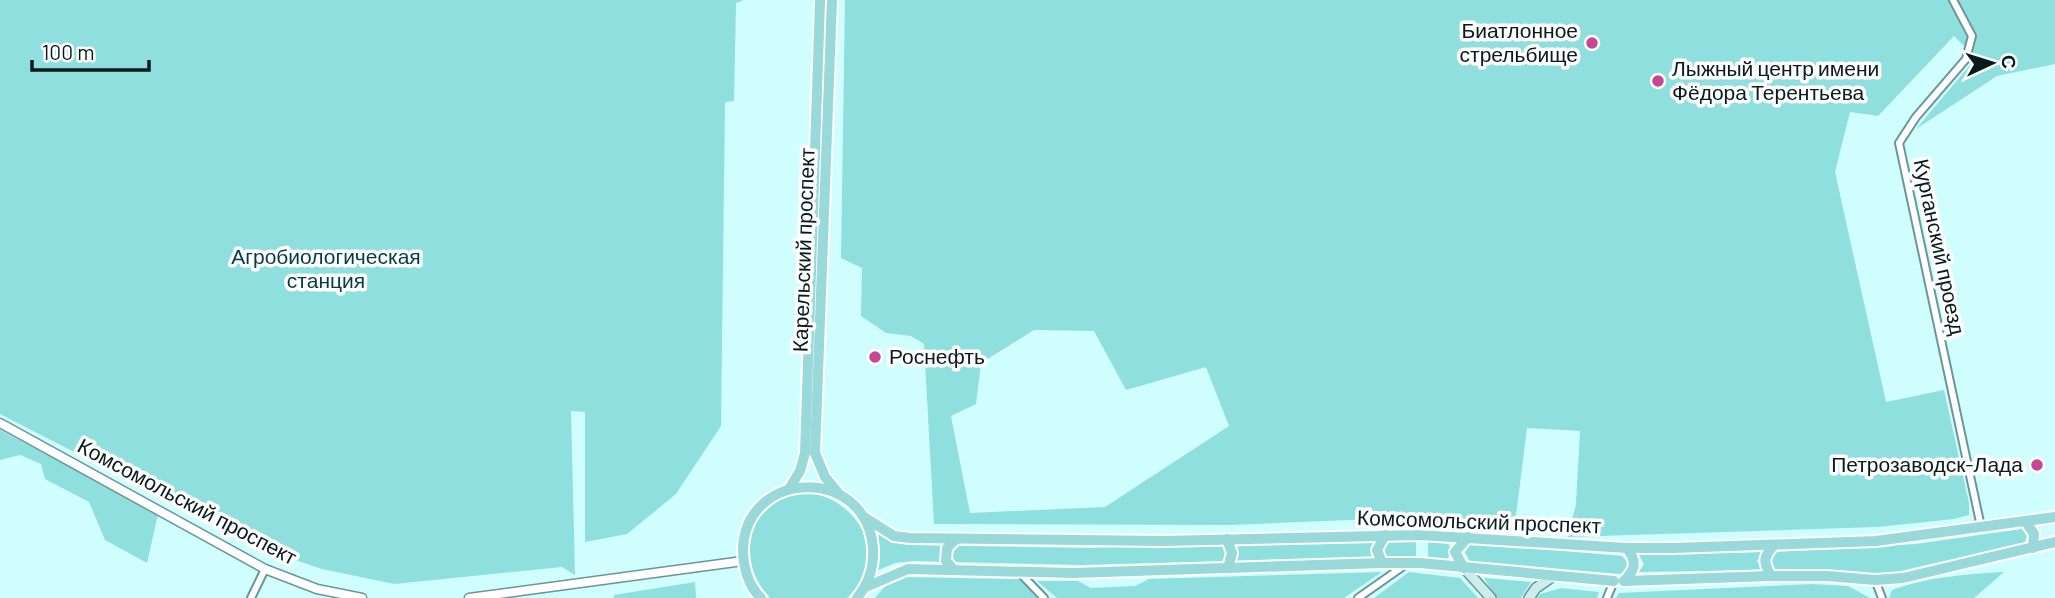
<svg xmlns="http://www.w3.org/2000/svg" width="2055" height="598" viewBox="0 0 2055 598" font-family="Barlow,sans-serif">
  <rect width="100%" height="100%" fill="#d0fefe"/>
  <!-- green -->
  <g fill="#8fdfdf" fill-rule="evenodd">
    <path d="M0,0H744L736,3L734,101L725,102L721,426L676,494L627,534L585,542V412L571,411L575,575L562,567L394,584L322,569L263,549L0,414Z"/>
    <path d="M845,0H2055V64L1997,76L1916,129L1976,58L1954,36L1878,116L1850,112L1835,172L1886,402L1944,390L1969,503V515L1954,519L1877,527L1568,537L1576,504L1580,431L1527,428L1514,531L1374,519L1231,525L934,524L924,344L911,336L886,333L861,316L862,268L841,258ZM1034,330L1094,331L1126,390L1206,367L1229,426L1105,507L970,513L951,416L976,404L981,363Z"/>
    <path d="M0,430L158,514L147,563L105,540L89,502L45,479L41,464L20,455L0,460Z"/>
    <path d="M808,492C860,501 892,558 847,598H770C731,555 748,498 808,492Z"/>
    <path d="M2022,529L2027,535L2025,543L1887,574L1775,571L1770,562L1775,552L1916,544Z"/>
    <path d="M877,533L894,542L912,545L1085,548L1375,540L1371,549L1372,557L1083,565L913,561L895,563L876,571L880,553Z"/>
    <path d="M1387,541H1416V557L1385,556L1383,548Z"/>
    <path d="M1428,542H1448L1451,551L1447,560L1428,559Z"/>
    <path d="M1471,543L1622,556L1628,562L1627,569L1620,574L1470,562L1465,552Z"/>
    <path d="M1763,552L1757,561L1762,570L1639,572L1644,564L1639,555Z"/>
    <path d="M1382,572L1344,598H1057L1037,581H1078L1091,588L1135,586L1149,579Z"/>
    <path d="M1409,572L1460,578L1478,598H1374Z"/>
    <path d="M2004,572L1974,598H1889L1892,590C1927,577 1967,574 2004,572Z"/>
    <path d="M902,577L1020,579L1037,598H875L886,585Z"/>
    <path d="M1484,578L1531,582L1521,598H1496Z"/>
    <path d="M695,582L696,598H614V595Z"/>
    <path d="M1813,584L1848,586L1870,598H1616L1619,593Z"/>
    <path d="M1561,588L1599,592L1597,598H1537L1540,594Z"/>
  </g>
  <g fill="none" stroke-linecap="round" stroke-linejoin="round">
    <defs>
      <g id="minor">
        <path d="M1953,0L1972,36L1966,59L1916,117L1899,143L1981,527"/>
        <path d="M1019,572L1044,598"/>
        <path d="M1875,580L1882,598"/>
        <path d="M251,598L265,569"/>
        <path d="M1358,598L1405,565"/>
        <path d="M1607,598L1614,581"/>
      </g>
      <g id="tertiary">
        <path d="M0,423L265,569L317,589L362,598"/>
        <path d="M469,598L743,561"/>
      </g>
      <g id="secondary">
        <path d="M1464,568L1491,598"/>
        <path d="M1529,598L1536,588L1552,577"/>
      </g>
      <g id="primary">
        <path d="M832,0L815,453L825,477L839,494"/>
        <path d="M789,489L800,471L805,453L820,0"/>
        <path d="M864,517L894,536L910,538L1163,541L1420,535L1627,548H1673L1876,541L2055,517"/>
        <path d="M2026,522L2034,534L2033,548"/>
        <path d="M1227,539L1232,553L1228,568"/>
        <path d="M1382,563L1377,550L1385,535"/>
        <path d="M1464,568L1455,552L1468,537"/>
        <path d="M954,570L946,561L947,548L956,539"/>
        <path d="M1771,576C1763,562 1763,557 1774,545"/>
        <path d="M1624,581L1771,576H1827L1875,580L1903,578L2055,542"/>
        <path d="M1624,581C1636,569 1637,562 1627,548"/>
        <path d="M866,587L908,569L1073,573L1382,563H1420L1614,581"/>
        <path d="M761,598C748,586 743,566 743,549C746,468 867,466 873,548C874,568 869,583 857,598"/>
      </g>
    </defs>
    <!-- minor casing -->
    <use href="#minor" stroke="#6b9696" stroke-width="10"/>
    <!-- tertiary casing -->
    <use href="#tertiary" stroke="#6b9696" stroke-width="11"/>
    <!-- secondary casing -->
    <use href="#secondary" stroke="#6b9696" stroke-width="12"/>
    <!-- primary casing -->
    <use href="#primary" stroke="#fff" stroke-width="14"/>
    <!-- minor -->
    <use href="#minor" stroke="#fff" stroke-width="6"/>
    <!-- tertiary -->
    <use href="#tertiary" stroke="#fff" stroke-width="8"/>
    <!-- secondary -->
    <use href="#secondary" stroke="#cdecec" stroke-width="9"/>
    <!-- primary -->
    <use href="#primary" stroke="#9ad9da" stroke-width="10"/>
  </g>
  <!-- markers -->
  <g fill="#c64794" stroke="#fff" stroke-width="2.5">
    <circle cx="1592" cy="43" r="7"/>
    <circle cx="1658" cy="81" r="7"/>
    <circle cx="875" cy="357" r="7"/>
    <circle cx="2037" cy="465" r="7"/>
  </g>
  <g text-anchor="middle" stroke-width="7" stroke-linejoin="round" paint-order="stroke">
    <!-- poi labels -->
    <g font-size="21" fill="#091a1a" stroke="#fff" text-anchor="end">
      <text x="1578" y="38">Биатлонное<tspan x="1578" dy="24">стрельбище</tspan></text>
      <text x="1672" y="76" text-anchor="start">Лыжный центр имени<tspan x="1672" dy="24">Фёдора Терентьева</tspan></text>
      <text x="889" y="364" text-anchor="start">Роснефть</text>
      <text x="2023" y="472">Петрозаводск-Лада</text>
    </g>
    <!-- street labels -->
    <g font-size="21" fill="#091a1a" stroke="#fff">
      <text transform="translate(1939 247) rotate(78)" y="7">Курганский проезд</text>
      <text transform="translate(804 250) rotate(-88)" y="7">Карельский проспект</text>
      <text transform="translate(187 502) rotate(28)" y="7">Комсомольский проспект</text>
      <text transform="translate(1479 522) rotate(2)" y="7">Комсомольский проспект</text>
    </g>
    <!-- park labels -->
    <g font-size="21" fill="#043d3e" stroke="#fff">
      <text x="326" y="264">Агробиологическая<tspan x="326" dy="24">станция</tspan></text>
    </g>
  </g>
  <!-- north arrow -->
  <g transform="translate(1992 63) rotate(86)" stroke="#ffffff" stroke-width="5" paint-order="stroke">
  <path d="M0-5L12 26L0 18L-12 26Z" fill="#091a1a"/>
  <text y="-10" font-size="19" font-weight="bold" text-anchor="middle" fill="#091a1a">С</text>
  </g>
  <!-- scale -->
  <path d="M32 60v10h117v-10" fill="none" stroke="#091a1a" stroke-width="3.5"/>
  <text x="42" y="60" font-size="21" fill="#091a1a" stroke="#ffffff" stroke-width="5" paint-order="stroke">100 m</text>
</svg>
